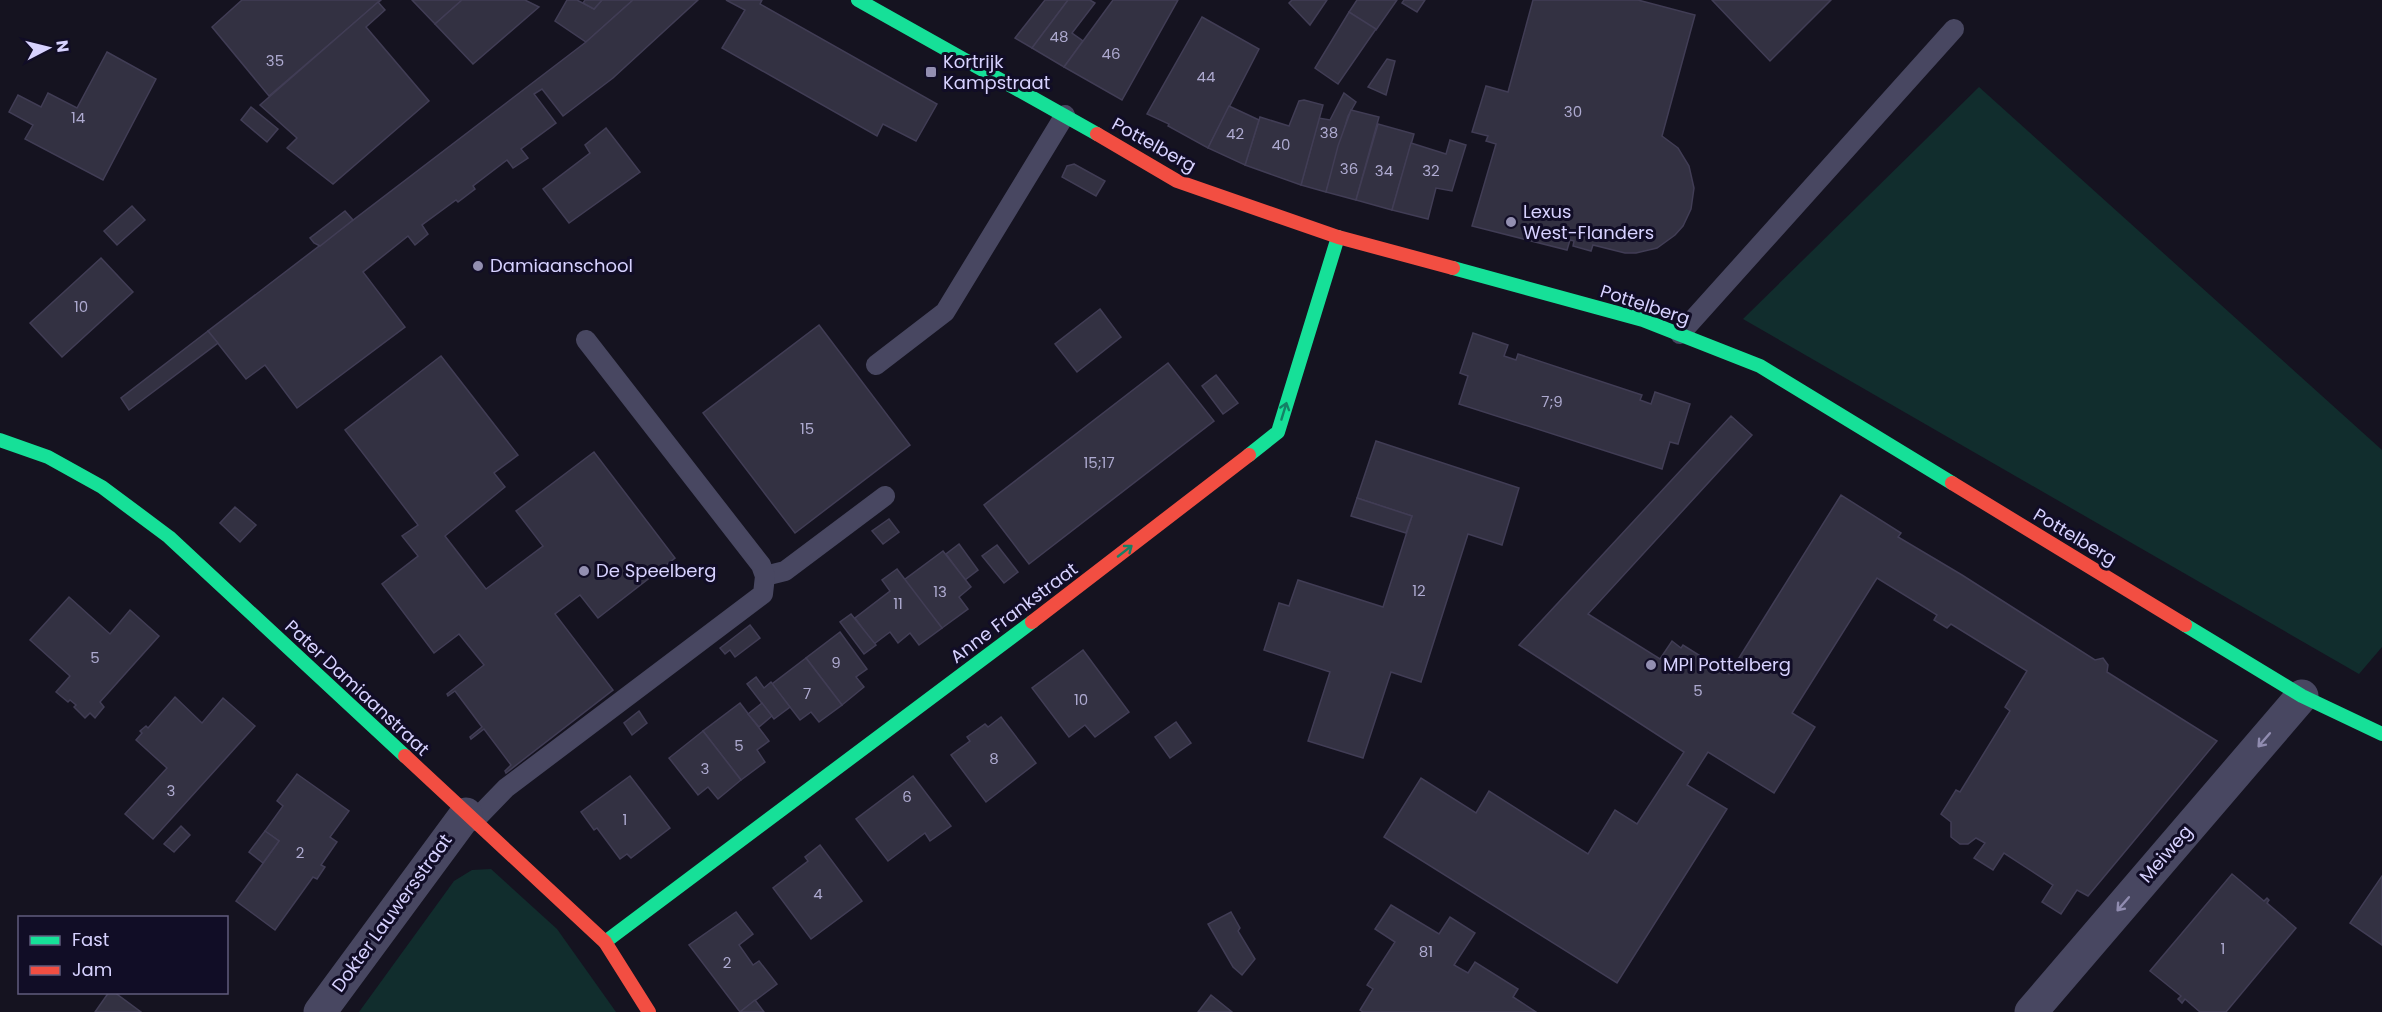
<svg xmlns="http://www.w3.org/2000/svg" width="2382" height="1012" viewBox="0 0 2382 1012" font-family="Poppins,sans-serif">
  <rect width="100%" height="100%" fill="#151320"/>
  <!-- green -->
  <g fill="#112d2d">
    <path d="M1979,87L2382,450V647L2359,674L1743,319Z"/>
    <path d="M491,869L557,929L616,1012H359L454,881L472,870Z"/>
  </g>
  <!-- building -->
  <g fill="#333142" stroke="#413d55" stroke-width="1.5">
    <path d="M242,0H381L269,96L212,27Z"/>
    <path d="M412,0H462L435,24Z"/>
    <path d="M462,0H525L539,7L473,64L435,24Z"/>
    <path d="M567,0H577L594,9L602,0H633L586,42L555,21Z"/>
    <path d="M585,0H602L594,9L583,3Z"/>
    <path d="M633,0H698L613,78L563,116L542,89L534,94L556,123L521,149L528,158L513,168L507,160L473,186L475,189L458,202L456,200L422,225L428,234L415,245L408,236L363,272L405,327L297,408L265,365L246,379L208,331L586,42Z"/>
    <path d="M726,0H762L760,4L937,104L916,141L883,124L877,136L722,48L745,10Z"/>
    <path d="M1045,0H1068L1032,48L1015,38Z"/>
    <path d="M1068,0H1090L1095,3L1072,33L1083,41L1064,67L1032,48Z"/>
    <path d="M1113,0H1178L1122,100L1064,67Z"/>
    <path d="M1292,0H1327L1310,25L1289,3Z"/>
    <path d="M1357,0H1397L1376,30L1349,12Z"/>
    <path d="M1404,0H1425L1417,12L1402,3Z"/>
    <path d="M1533,0H1638L1695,15L1662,136L1678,148L1689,166L1694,188L1691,209L1683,226L1675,235L1657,248L1636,253H1625L1593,245L1591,251L1573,246L1574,241L1570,240L1567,250L1472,226L1496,144L1486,141L1488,136L1472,132L1486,86L1508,92Z"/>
    <path d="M1712,0H1831L1770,61Z"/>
    <path d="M378,2L385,10L366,27L429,101L333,184L287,148L297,138L260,105Z"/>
    <path d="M1349,12L1376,29L1338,84L1315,68Z"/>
    <path d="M1202,17L1259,49L1208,148L1168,126L1169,124L1147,114Z"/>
    <path d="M107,52L156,79L103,180L25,139L33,125L9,112L18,95L41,107L48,93L77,108Z"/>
    <path d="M1387,59L1395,61L1386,95L1368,87Z"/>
    <path d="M1344,93L1356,102L1348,116L1326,192L1301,185L1319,118L1330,120Z"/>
    <path d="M1304,100L1323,105L1301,185L1245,165L1260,117L1289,126L1299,101Z"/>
    <path d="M1229,106L1259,120L1245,165L1208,148Z"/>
    <path d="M251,107L278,129L267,142L241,120Z"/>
    <path d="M1351,110L1379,117L1356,200L1326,192L1338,146Z"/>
    <path d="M1378,124L1414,134L1392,210L1356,200Z"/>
    <path d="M606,128L640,172L569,223L543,189L590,153L585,145Z"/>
    <path d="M1450,140L1466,145L1452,191L1436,188L1428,219L1392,210L1411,143L1446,154Z"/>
    <path d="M1074,164L1105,181L1096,196L1062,177L1067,166Z"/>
    <path d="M132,206L145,220L117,245L104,231Z"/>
    <path d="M345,211L353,220L320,246L314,243L310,238Z"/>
    <path d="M101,258L133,292L62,357L30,323Z"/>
    <path d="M1100,309L1121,337L1077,372L1055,344Z"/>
    <path d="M819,325L910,445L795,533L703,413Z"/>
    <path d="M208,331L218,343L129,410L121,398Z"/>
    <path d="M1473,333L1508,345L1504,356L1516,360L1518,354L1642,395L1640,400L1651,404L1655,392L1690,404L1678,444L1670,442L1662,469L1459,404L1468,376L1460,373Z"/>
    <path d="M441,356L518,455L494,473L505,487L445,536L486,589L543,546L516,511L594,452L675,558L598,618L580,595L555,614L613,690L506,773L505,771L511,765L484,729L471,739L470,737L482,727L455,691L448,696L447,694L484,665L459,634L434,653L382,584L418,556L402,536L418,525L345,430Z"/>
    <path d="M1168,363L1214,421L1029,564L984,505Z"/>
    <path d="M1216,375L1238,403L1223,414L1202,386Z"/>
    <path d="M1731,416L1752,435L1588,614L1660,659L1672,641L1681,648L1683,645L1729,674L1841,495L1901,533L1898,537L1962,575L2095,660L2103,658L2108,665L2107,672L2217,741L2088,896L2077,890L2061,914L2042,902L2053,885L2004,853L1993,870L1974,858L1985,843L1976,838L1968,844H1960L1951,837V822L1941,814L1956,790L1960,792L2010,711L2005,707L2027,671L1951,624L1947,628L1934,620L1937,615L1877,578L1792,713L1815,727L1774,793L1708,752L1687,785L1727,809L1617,983L1384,837L1421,778L1476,813L1489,791L1588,854L1615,810L1637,824L1684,752L1519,645Z"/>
    <path d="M1376,441L1519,488L1502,545L1468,534L1421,682L1391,672L1363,758L1308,741L1330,672L1264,650L1279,603L1289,606L1298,580L1383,607L1412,516L1357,498Z"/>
    <path d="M1357,498L1412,516L1406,533L1351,516Z"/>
    <path d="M235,507L256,525L240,542L220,523Z"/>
    <path d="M889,519L899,532L883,544L872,531Z"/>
    <path d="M959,544L978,570L965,580L946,554Z"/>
    <path d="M997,545L1018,572L1004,583L982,556Z"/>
    <path d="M943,551L971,587L959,597L968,609L942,628L904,580Z"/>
    <path d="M897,569L942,628L919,645L910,633L898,643L890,632L874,644L855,618L890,591L882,580Z"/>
    <path d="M69,597L110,634L130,610L159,636L100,702L104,707L95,718L90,713L85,718L74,707L76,705L70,700L68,702L56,692L70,676L30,640Z"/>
    <path d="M851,614L876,645L864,654L840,622Z"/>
    <path d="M750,625L760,638L735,657L730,650L725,654L720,648Z"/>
    <path d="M840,632L867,669L856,677L864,687L842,705L806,658Z"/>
    <path d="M1083,650L1129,712L1095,737L1085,725L1069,737L1032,688Z"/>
    <path d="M806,658L842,705L819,722L811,712L800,720L772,684Z"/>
    <path d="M756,677L764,688L771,682L790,707L774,719L747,684Z"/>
    <path d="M175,697L202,723L223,698L255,726L153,839L125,814L167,768L136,740L142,733L140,731L146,726L148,728Z"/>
    <path d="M740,703L769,741L757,750L765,762L741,780L703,731Z"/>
    <path d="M762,703L772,716L759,727L748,714Z"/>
    <path d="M639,711L647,723L632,735L624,723Z"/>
    <path d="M1001,717L1036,763L986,802L951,755L970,741L967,737L985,724L988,727Z"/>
    <path d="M1176,722L1191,743L1170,758L1155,737Z"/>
    <path d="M703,731L741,780L718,799L708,787L698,795L669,758Z"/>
    <path d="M297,774L349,811L330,837L337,842L321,865L325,867L317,879L313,877L275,930L236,901L279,841L265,831L283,806L277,801Z"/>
    <path d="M630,776L670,828L631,858L627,854L620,859L597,828L594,830L581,812Z"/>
    <path d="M913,776L951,826L930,841L925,833L888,861L856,819Z"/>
    <path d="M181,826L190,835L174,852L164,844Z"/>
    <path d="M265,831L279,841L263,863L249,852Z"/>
    <path d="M820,845L862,901L811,939L773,888L808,861L805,857Z"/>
    <path d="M2232,874L2264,901L2267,898L2269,900L2267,903L2296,928L2226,1012H2200L2185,999L2182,1003L2178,999L2181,996L2150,971Z"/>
    <path d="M2382,876V945L2350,923Z"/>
    <path d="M1391,905L1439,934L1450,917L1475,933L1454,965L1468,973L1475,962L1518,989L1513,997L1536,1012H1363L1360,1010L1373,989L1367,985L1395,942L1375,929Z"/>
    <path d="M736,912L753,934L739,945L753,965L759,961L777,984L740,1012L689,945Z"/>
    <path d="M1231,912L1240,928L1238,931L1255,959L1242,975L1233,967L1208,924Z"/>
    <path d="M109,992H114L141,1012H95Z"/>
    <path d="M1211,995L1232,1012H1198Z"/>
    <path d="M755,1000L764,1012H740Z"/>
  </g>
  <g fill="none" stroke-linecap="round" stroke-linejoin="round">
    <!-- lane -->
    <g stroke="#484761" stroke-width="20">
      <path d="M1680,334L1954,29"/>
      <path d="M876,365L945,312L1065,115"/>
      <path d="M765,576L785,571L885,496"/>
      <path d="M474,821L506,788L763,594L765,576L761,565L586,340"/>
    </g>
    <!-- street -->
    <g stroke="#484761" stroke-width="33">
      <path d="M320,1012L466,814"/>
      <path d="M2031,1012L2302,696"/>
    </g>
    <!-- fast -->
    <g stroke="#16e098" stroke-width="14">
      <path d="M858,0L1097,134"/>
      <path d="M1453,268L1643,320L1760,366L1952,483"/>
      <path d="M0,440L48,457L102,487L169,537L405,756"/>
      <path d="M1249,455L1278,432L1338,237"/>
      <path d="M2185,625L2302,696L2382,734"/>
      <path d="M605,942L1032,622"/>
    </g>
    <!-- jam -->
    <g stroke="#f24e42" stroke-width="14">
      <path d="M1097,134L1177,181L1338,237L1453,268"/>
      <path d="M1952,483L2185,625"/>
      <path d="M1032,622L1249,455"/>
      <path d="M405,756L605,942L649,1012"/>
    </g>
  </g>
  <!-- one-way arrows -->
  <defs><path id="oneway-shaft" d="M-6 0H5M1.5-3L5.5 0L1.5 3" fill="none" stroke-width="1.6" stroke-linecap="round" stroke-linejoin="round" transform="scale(1.5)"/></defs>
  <g stroke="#148165">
    <use href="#oneway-shaft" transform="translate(1284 411) rotate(-73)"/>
    <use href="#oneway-shaft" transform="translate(1125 551) rotate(-38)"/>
  </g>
  <g stroke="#908cb0">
    <use href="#oneway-shaft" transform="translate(2264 740) rotate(131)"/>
    <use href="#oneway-shaft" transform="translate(2123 904) rotate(131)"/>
  </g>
  <!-- markers -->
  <g fill="#938fb1" stroke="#110d26" stroke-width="2">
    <rect x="925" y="66" width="12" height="12" rx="3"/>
    <circle cx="1511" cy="222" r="6"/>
    <circle cx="478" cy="266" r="6"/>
    <circle cx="584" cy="571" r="6"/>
    <circle cx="1651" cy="665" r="6"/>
  </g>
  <g text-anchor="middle" stroke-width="6" stroke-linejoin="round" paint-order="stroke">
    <!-- number labels -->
    <g font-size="15" fill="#aeaad0">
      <text x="1059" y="42">48</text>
      <text x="1111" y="59">46</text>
      <text x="275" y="66">35</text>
      <text x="1206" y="82">44</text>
      <text x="1573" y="117">30</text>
      <text x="78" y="123">14</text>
      <text x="1329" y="138">38</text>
      <text x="1235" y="139">42</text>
      <text x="1281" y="150">40</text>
      <text x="1349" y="174">36</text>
      <text x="1384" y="176">34</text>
      <text x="1431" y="176">32</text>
      <text x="81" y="312">10</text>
      <text x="1552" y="407">7;9</text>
      <text x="807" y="434">15</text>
      <text x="1099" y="468">15;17</text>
      <text x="1419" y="596">12</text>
      <text x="940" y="597">13</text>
      <text x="898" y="609">11</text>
      <text x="95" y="663">5</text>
      <text x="836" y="668">9</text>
      <text x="1698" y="696">5</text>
      <text x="807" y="699">7</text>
      <text x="1081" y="705">10</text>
      <text x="739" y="751">5</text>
      <text x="994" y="764">8</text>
      <text x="705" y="774">3</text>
      <text x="171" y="796">3</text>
      <text x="907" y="802">6</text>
      <text x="625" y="825">1</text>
      <text x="300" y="858">2</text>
      <text x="818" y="899">4</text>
      <text x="2223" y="954">1</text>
      <text x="1426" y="957">81</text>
      <text x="727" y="968">2</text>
    </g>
    <!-- poi labels -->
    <g font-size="18" fill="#d7d2ff" stroke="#110d26" text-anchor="start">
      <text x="943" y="68">Kortrijk<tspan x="943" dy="21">Kampstraat</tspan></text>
      <text x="1523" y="218">Lexus<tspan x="1523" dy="21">West-Flanders</tspan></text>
      <text x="490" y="272">Damiaanschool</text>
      <text x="596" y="577">De Speelberg</text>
      <text x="1663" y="671">MPI Pottelberg</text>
    </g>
    <!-- street labels -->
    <g font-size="18" fill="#d7d2ff" stroke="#110d26">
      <text transform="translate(1154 145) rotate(29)" y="6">Pottelberg</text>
      <text transform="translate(1645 305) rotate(18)" y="6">Pottelberg</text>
      <text transform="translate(2075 537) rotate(31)" y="6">Pottelberg</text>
      <text transform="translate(1014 613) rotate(-37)" y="6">Anne Frankstraat</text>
      <text transform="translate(357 688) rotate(43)" y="6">Pater Damiaanstraat</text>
      <text transform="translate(2166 854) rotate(-49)" y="6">Meiweg</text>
      <text transform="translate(392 913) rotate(-54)" y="6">Dokter Lauwersstraat</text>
    </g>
  </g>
  <!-- legend -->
  <rect x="18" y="916" width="210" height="78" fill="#110d26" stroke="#605c7d" stroke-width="1.5"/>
  <rect x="30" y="936" width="30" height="9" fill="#16e098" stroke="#605c7d" stroke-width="1.5"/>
  <text x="72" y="946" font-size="18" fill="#d7d2ff">Fast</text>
  <rect x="30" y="966" width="30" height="9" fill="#f24e42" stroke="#605c7d" stroke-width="1.5"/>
  <text x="72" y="976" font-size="18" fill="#d7d2ff">Jam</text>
  <!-- north arrow -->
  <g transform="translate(48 48) rotate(83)" stroke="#110d26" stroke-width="4.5" paint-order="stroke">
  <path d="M0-4.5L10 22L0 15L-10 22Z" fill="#d7d2ff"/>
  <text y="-9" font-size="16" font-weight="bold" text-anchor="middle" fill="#d7d2ff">N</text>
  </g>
</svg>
